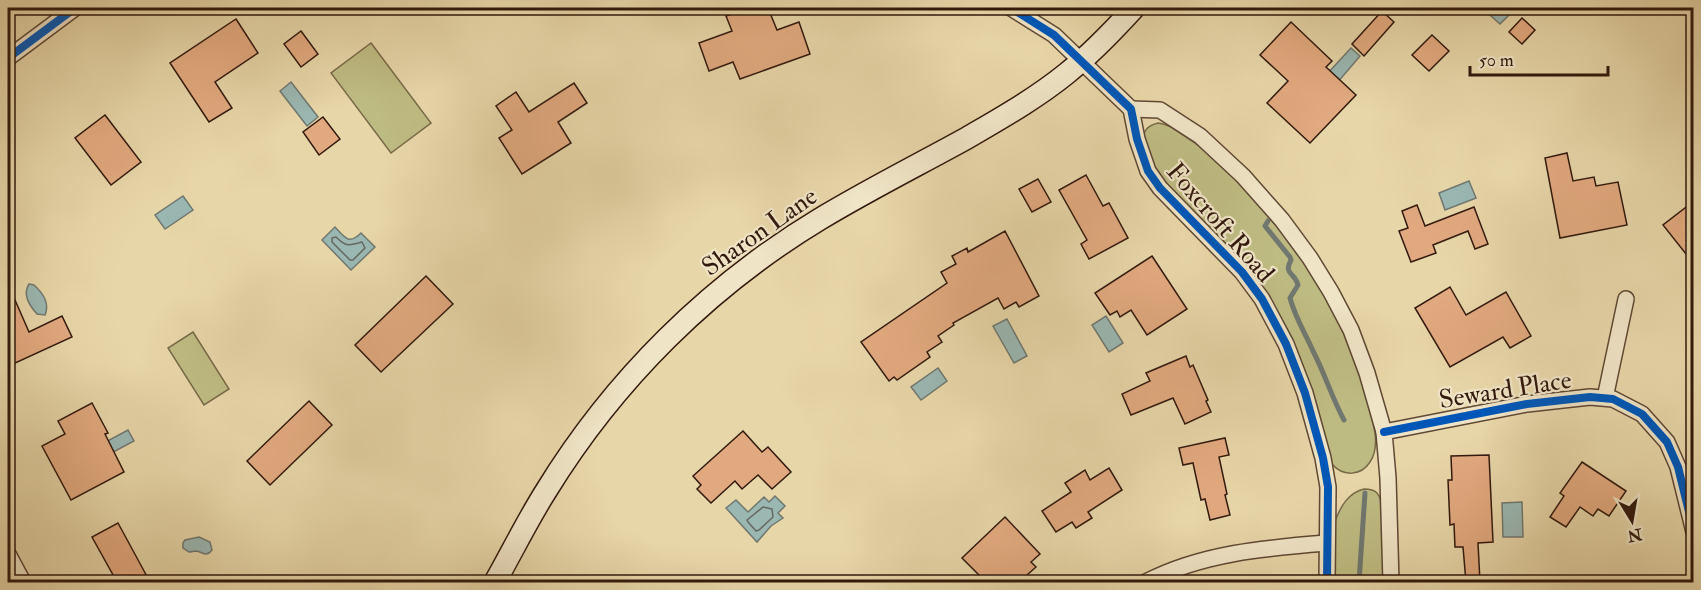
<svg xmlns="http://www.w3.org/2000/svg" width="1701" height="590" viewBox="0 0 1701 590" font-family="'IM FELL Double Pica',serif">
  <rect width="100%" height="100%" fill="#e7d6a8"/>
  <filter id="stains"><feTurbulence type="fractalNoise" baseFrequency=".00333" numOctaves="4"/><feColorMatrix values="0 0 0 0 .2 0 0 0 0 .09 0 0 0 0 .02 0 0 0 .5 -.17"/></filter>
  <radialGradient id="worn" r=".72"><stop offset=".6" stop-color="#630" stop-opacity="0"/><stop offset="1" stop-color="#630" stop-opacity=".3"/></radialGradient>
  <!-- green -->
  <g fill="#bebb82" stroke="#786a48" stroke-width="1.5">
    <path d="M371,43L431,123L391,153L331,73Z"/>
    <path d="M1158,123C1169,124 1177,131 1186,137C1211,153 1230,173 1250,195C1278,226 1303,258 1324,294C1343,326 1359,368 1368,404C1373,421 1381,446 1370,462C1361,476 1343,477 1332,464L1253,276C1243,263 1232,250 1220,238C1192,210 1158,185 1145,146C1141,134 1145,126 1158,123Z"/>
    <path d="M193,332L229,389L204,405L168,348Z"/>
    <path d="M1364,489C1368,489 1373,489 1377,493C1387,503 1384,565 1384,582H1334L1335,521C1341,506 1348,493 1364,489Z"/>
  </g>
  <!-- water -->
  <g fill="#9ab7b2" stroke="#707870" stroke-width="1.5">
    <path d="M1482,8H1507L1512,12L1500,24Z"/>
    <path d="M1351,48L1360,56L1337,83L1327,74Z"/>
    <path d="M291,82L318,117L307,126L280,91Z"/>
    <path d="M1469,181L1476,198L1445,210L1439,193Z"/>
    <path d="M183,196L193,210L165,229L155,215Z"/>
    <path d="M335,227C345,238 349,245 361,233L375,247L351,270L322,240Z"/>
    <path d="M29,284L34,285C43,293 50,303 45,315L37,314C30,306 22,295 29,284Z"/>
    <path d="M1106,316L1123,343L1109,352L1092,325Z"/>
    <path d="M1007,319L1027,356L1014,363L993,326Z"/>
    <path d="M938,368L947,381L921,400L911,387Z"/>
    <path d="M128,430L134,441L104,457L98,446Z"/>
    <path d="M775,496L785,506L778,513L783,518L771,526L757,542L726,508L736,500L748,512L764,497L769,502Z"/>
    <path d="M1522,502L1523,537H1503L1502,503Z"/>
    <path d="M199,537L210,542L212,550C206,558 203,552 196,551C194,551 191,552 189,552L183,548V543L185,540Z"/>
  </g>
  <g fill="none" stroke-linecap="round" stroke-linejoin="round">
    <!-- shore -->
    <g stroke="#666860" stroke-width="1.5">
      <path d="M336,237C346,247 349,246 362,242L365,248L353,260H350L332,242V238Z"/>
      <path d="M763,507L772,509L773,517L759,530L756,531L748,522L747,520Z"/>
    </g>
    <!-- stream -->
    <g stroke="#707870" stroke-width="5">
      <path d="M1268,221L1265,226L1290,257L1291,260C1283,275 1295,272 1298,285L1290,298C1295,317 1305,333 1313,351C1325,374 1332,398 1344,420"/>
      <path d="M1359,582L1365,493"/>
    </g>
  </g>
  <!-- building -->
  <g fill="#e1a97f" stroke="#32190d" stroke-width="1.5">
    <path d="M749,8H768L777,30L799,22L810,54L740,79L733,62L709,71L699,43L732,31L726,16Z"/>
    <path d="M1382,11L1394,22L1364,56L1352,44Z"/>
    <path d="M1522,18L1535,30L1522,44L1509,32Z"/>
    <path d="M236,19L258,53L215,82L232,108L209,122L170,63Z"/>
    <path d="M1291,22L1332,61L1326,67L1356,95L1310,143L1267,103L1288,81L1260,55Z"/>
    <path d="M301,31L318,54L301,67L284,44Z"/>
    <path d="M1432,35L1449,51L1429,71L1412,55Z"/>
    <path d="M574,83L587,103L558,122L571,143L522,174L499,138L512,130L496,106L516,92L529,112Z"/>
    <path d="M105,115L141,162L111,185L75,138Z"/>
    <path d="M323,117L340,139L319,155L303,132Z"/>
    <path d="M1567,153L1573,181L1594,177L1596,186L1618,182L1627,225L1560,238L1545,158Z"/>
    <path d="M1086,175L1103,206L1109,203L1128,238L1089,259L1081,244L1087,240L1059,190Z"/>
    <path d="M1038,179L1051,202L1032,212L1019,189Z"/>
    <path d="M1694,201V264L1663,225Z"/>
    <path d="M1417,205L1425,226L1474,207L1488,244L1475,249L1468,231L1433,245L1436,253L1411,262L1399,231L1408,228L1402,211Z"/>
    <path d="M1005,231L1039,296L1019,307L1016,302L1004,309L998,298L953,323L954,325L938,336L942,342L927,352L930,357L897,380L894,377L889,381L861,342L947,283L941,272L956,264L952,256L967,248L968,252Z"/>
    <path d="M1152,256L1187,309L1147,335L1131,310L1120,317L1117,311L1110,315L1095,293Z"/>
    <path d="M426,276L453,304L381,372L355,345Z"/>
    <path d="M8,284L29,332L62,316L72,337L13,364L8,352Z"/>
    <path d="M1450,287L1466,315L1506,292L1531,336L1510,348L1503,337L1450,367L1415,308Z"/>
    <path d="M1186,356L1190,367L1193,365L1208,400L1206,401L1211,412L1185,424L1173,398L1131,415L1122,394L1150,381L1146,373Z"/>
    <path d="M309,401L332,425L270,485L247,461Z"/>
    <path d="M92,403L108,433L105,434L124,472L71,500L42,446L65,434L58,421Z"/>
    <path d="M743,431L762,452L768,447L791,472L772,489L758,475L742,489L735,481L711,503L697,489L701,485L693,476Z"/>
    <path d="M1225,438L1229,455L1219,457L1227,494L1225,495L1230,515L1210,520L1205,499L1201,500L1193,463L1183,465L1179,448Z"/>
    <path d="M1489,455L1493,542L1478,543L1480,582H1466L1463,547H1455L1454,524L1450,525L1448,480H1452L1451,456Z"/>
    <path d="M1582,462L1626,491L1609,516L1598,509L1593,516L1580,507L1566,527L1550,517L1564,496L1560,493Z"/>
    <path d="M1109,468L1122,490L1088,512L1092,518L1076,528L1072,522L1056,532L1042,511L1071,492L1065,483L1085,470L1090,480Z"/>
    <path d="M1005,517L1040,554L1031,562L1036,567L1019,582H986L962,558Z"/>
    <path d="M118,523L150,582H117L92,537Z"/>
  </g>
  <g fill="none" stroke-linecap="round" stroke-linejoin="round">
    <defs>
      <g id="minor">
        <path d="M1011,8L1054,35L1131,109L1137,139L1148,171L1160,188L1242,272L1262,299L1286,344L1305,393L1323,458L1328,487L1327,582"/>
        <path d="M8,58L75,8"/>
        <path d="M1131,109L1160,110L1200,136L1243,176L1282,220L1310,258L1331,292L1351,330L1367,373L1384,432L1388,478L1391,582"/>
        <path d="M1605,398L1626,299"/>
        <path d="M1384,432L1527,404L1590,397L1613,399L1642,414L1667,442L1678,467L1694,532"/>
        <path d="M8,554L23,582"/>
        <path d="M1146,582C1202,553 1265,548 1327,543"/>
      </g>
      <path id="secondary" d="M495,582C512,552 527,521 546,491C614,380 709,286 820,219C868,190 918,165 967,138C1001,118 1035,99 1066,74C1091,54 1113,31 1134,8"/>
    </defs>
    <!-- minor casing -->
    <use href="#minor" stroke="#5f4834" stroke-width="18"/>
    <!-- secondary casing -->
    <use href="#secondary" stroke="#32190d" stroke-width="24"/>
    <!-- minor -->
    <use href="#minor" stroke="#efe4c6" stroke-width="15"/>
    <!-- secondary -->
    <use href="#secondary" stroke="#efe4c6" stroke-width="21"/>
    <defs>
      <g id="cycleway">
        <path d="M1011,8L1054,35L1131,109L1137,139L1148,171L1160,188L1242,272L1262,299L1286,344L1305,393L1323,458L1328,487L1327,582"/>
        <path d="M8,58L75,8"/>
        <path d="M1384,432L1527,404L1590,397L1613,399L1642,414L1667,442L1678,467L1694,532"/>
      </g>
    </defs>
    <!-- cycleway casing -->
    <use href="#cycleway" stroke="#efe4c6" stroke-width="11"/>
    <!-- cycleway -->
    <use href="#cycleway" stroke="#0057b8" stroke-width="8"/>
  </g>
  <g text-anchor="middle" stroke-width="4.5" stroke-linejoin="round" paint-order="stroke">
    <!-- street labels -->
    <g font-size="26" fill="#32190d" stroke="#efe4c6">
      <text transform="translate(1221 222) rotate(49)" y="9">Foxcroft Road</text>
      <text transform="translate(759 231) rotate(-35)" y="9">Sharon Lane</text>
      <text transform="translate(1505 389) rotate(-9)" y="9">Seward Place</text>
    </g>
  </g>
  <!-- margin -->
  <rect width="1701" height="590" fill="none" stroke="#e7d6a8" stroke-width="30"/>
  <rect x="9" y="9" width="1683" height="572" fill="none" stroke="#32190d" stroke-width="3"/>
  <rect x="15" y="15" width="1671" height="560" fill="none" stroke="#32190d" stroke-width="1.5"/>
  <!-- north arrow -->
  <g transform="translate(1632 521) rotate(169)" stroke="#efe4c6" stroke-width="4.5" paint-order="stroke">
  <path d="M0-4.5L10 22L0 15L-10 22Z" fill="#32190d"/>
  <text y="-9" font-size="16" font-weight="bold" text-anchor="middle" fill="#32190d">N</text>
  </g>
  <!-- scale -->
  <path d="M1470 66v9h138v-9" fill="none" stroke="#32190d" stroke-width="3"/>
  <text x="1479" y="66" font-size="18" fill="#32190d" stroke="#efe4c6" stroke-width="4.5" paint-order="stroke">50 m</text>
  <rect width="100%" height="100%" filter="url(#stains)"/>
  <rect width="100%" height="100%" fill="url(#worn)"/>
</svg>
